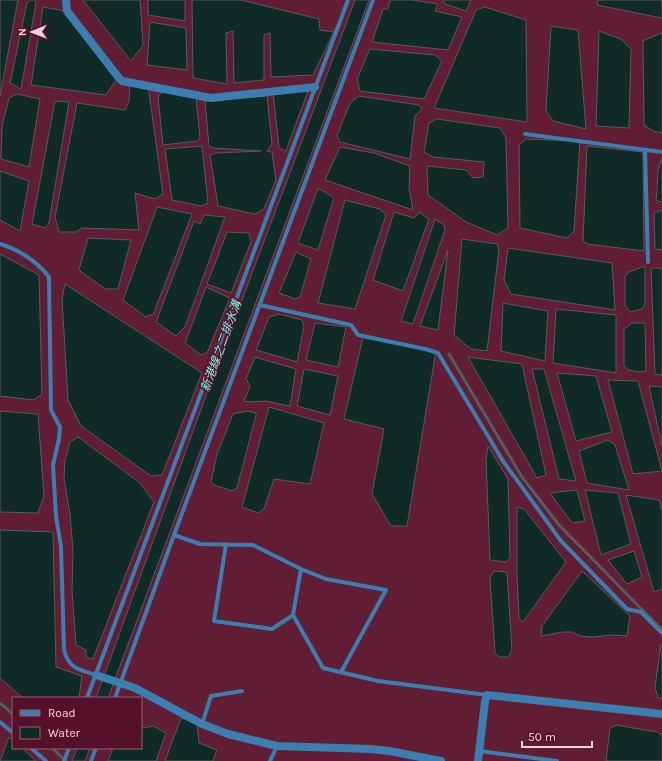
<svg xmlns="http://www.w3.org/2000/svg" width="662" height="761" font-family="Karla,'Noto Sans TC',sans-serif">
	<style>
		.water { fill: #102b27; stroke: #575d5d }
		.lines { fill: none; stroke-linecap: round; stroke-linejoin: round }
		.stream { stroke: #575d5d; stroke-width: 3 }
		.lane { stroke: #3b7eaf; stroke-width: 4 }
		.street { stroke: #3b7eaf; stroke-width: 8 }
		.labels { text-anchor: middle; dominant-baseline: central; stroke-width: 3; stroke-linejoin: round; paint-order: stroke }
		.water-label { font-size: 12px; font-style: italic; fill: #79fbe9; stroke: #541129 }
	</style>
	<rect width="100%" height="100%" fill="#601d33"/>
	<path class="water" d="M0,0h18l-18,96z
		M31,0h3l2,3 -15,86 -11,-6 17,-80z
		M83,0h57l3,45 -12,16z
		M148,0h37v21l-37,-6z
		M192,0h49l78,19 1,11 14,2 -21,43 -42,2 -1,-44 -6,2v45l-30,3 -1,-52 -7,2 1,51 -34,-6z
		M355,0h14l-261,698h-12l112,-308z
		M390,0h22l26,4 -3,7 27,6 -14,33 -76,-8 11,-33h5z
		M443,0h28l-5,11 -21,-7z
		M598,0h64v18l-65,-13z
		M43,7l22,4 51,69 -10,15 -75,-10z
		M485,7l41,13 1,102 -93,-14 42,-98z
		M150,22l36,6 1,42 -40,-5z
		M551,26l27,4 8,99 -33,-8 -7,-10z
		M599,31l22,8 10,10 -2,79 -33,-2z
		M661,33h1v100l-9,-2 -9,-6 -1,-84z
		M370,49l65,6 7,6 -18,38 -64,-8 -3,-12z
		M130,84l18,1 15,109 -8,5 -20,-6 4,37 -57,-2 -6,4h-17l-4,-15 22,-114 48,7 4,-9z
		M164,89l32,8 4,41 -3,3 -34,4 -5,-48z
		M308,91l-22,60 -7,-3 -6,-56z
		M17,94l23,5 -11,68 -28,-8 1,-33 7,-28z
		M267,96l5,48 -5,7 5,1 4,28 -12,29 -9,5 -37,-8 -8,-51 6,-2 45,-2 -47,-3 -5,-2 -4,-45z
		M359,96l60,9 3,4 -7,7 -5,43 -70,-17 -3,-6 13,-33z
		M55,101l14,1 -20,121 -4,5 -13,-4z
		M437,119l63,9 6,10 2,90 -11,7 -31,-13 -38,-27 -1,-29 39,4 7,8 10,-1 1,-15 -51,-5 -9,-5 5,-29z
		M526,139l54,2 -6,90 -7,7 -47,-10 -1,-83z
		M202,146l6,57 -7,3 -29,-6 -7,-51z
		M587,146l56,6 1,99 -57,-7 -4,-3z
		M340,147l34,6 36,13 -1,22 4,22 -88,-30z
		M662,158v45l-6,-3c3,-15 -1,-27 6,-42z
		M0,171l29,10 -9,50 -20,-11z
		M318,188l16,10 -16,52 -20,-7z
		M345,200l35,9 6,6 -31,94 -37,-6z
		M157,207l35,7 -39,101h-4l-3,2 -23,-17z
		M662,210v40l-7,-1 -1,-36z
		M394,212l20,6 5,-6 10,7 -26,72 -30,-11z
		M204,215l21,2 -40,110 -9,9 -20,-14 38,-101 6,3z
		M435,219l9,6 1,5 -32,94 -12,-3z
		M227,232l22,1 2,9 -20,51 -24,-9z
		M88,238l43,2 -13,49h-13l-26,-19z
		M462,239l35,5 2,6 -12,101 -16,-2 -17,-14z
		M508,248l104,15 3,47 -104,-16 -7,-14z
		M448,250l-10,80 -18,-4z
		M296,252l15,7 -11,38 -5,2 -16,-6z
		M0,254l39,21 3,119 -8,6 -34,-4z
		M645,266v37l-3,6 -12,3 -5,-7v-29l4,-4z
		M651,268h10l1,3v104l-7,-1z
		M65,284l137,89 -40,102 -11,1 -70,-50 -13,-26 -6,-101z
		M206,287l24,11 -23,55 -6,2 -16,-12z
		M503,303l45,8 -3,50 -44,-10z
		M556,309l60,6v58l-63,-10z
		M279,314l23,6 2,6 -7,36 -41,-12 13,-33z
		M315,323l31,4 -8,40 -32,-7z
		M632,323h13l1,48 -6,1 -12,-2 -4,-5v-36z
		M363,337l73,14 -29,175h-16l-19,-32 12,-65 -40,-10z
		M255,357l41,12 -6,37 -25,-5 -15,1 -6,-1 6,-15 -4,-7z
		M468,357l54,7 24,111 -9,3z
		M304,369l34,7 -8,39 -33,-9z
		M532,369h12l32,112 -17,-2z
		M557,373l39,3 16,56 -36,9z
		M608,380l30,1 24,90 -29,3z
		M649,386l13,1v59z
		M269,407l55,16 -14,61 -36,-5 -10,30 -6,4 -16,-6z
		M0,411l38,3 6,82 -6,17 -38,-1z
		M247,411l9,2v2l-19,73 -5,3 -18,-6 -3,-3 6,-28 16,-40z
		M78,437l62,46 14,19 -61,157 -7,-1v-8l-10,-5 -4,-54 1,-40 -3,-37 -6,-35 1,-18 5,-19z
		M608,440l7,5 14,45 -42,-7 -8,-32z
		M488,446l20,33 2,79 -4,4 -16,-2 -4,-101z
		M577,490l8,31 -13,2 -22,-30z
		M585,490l33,3 13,51 -30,11z
		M626,495l33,5 3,10v79l-8,3z
		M517,507l7,2 42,53 -43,60 -4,-4 -2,-43z
		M0,530l53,2 3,135 26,9 -3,22h-56l-23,-20z
		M634,551l8,26 -15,7 -19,-24z
		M494,571l13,1 5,78 -4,7h-9l-4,-4 -5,-75z
		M582,571l48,45 -3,20 -15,-1 -20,2 -12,-1 -8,-4h-9l-22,4 1,-10z
		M661,645h1v53h-4l-3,-11z
		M181,718l16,6 2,19 18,7 -4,11h-48z
		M616,725l41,7 5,3v26h-56l4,-33z
		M153,726l13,7 -10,28h-48l5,-13h28v-21l3,1z
		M9,737l4,3v8h9l14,13h-36z
		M77,748h13l-5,13h-13z"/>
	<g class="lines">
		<path class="stream" d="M449,354l73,123 37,48 103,105
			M0,703l13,11
			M52,748l14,13"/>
		<path class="lane" d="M525,134l137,18
			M645,150l3,112
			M0,244c18,5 38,18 49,33l2,133 9,17 -1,12 -6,26 3,51 5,31 3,103c5,19 15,19 32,25
			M260,305l91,20 7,10 67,14 13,4 65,108 58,80 66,68 14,3 21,21
			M174,535l26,9 53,1 48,24 25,10 60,11 -45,82
			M226,544l-12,77 58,8 21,-14 8,-46
			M293,615l30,53 55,13 109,14
			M87,698l261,-698
			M115,698l59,-163 199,-535
			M0,722l13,11
			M202,724l9,-28 31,-5
			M31,748l15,13
			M479,751l78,10
			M64,761l5,-13
			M91,761l5,-13
			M270,761l7,-15"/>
		<path class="street" d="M66,0l1,11 52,67 3,3 89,17 104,-11
			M96,675l39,13 67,36 26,10 49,12 94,3 18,2 52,10
			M478,761l7,-59 2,-7 175,19"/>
	</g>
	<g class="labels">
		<g class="water-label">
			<text transform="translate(221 346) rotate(-70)">新港線之二排水溝</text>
		</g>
	</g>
	<rect x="12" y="697" width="130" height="52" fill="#541129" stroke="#975e70"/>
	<rect x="20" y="710" width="20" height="6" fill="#3b7eaf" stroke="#975e70"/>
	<text x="48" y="717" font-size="12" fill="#fcd1da">Road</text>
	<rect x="20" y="727" width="20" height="12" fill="#102b27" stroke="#975e70"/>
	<text x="48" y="737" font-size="12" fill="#fcd1da">Water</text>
	<g transform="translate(32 32) rotate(269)" stroke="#541129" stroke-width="3" paint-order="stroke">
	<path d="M0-3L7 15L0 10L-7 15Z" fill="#fcd1da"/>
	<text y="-6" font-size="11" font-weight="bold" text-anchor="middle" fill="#fcd1da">N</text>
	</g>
	<path d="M522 741v6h70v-6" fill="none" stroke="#fcd1da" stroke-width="2"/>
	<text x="528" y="741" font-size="12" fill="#fcd1da" stroke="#541129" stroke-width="3" paint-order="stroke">50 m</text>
</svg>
